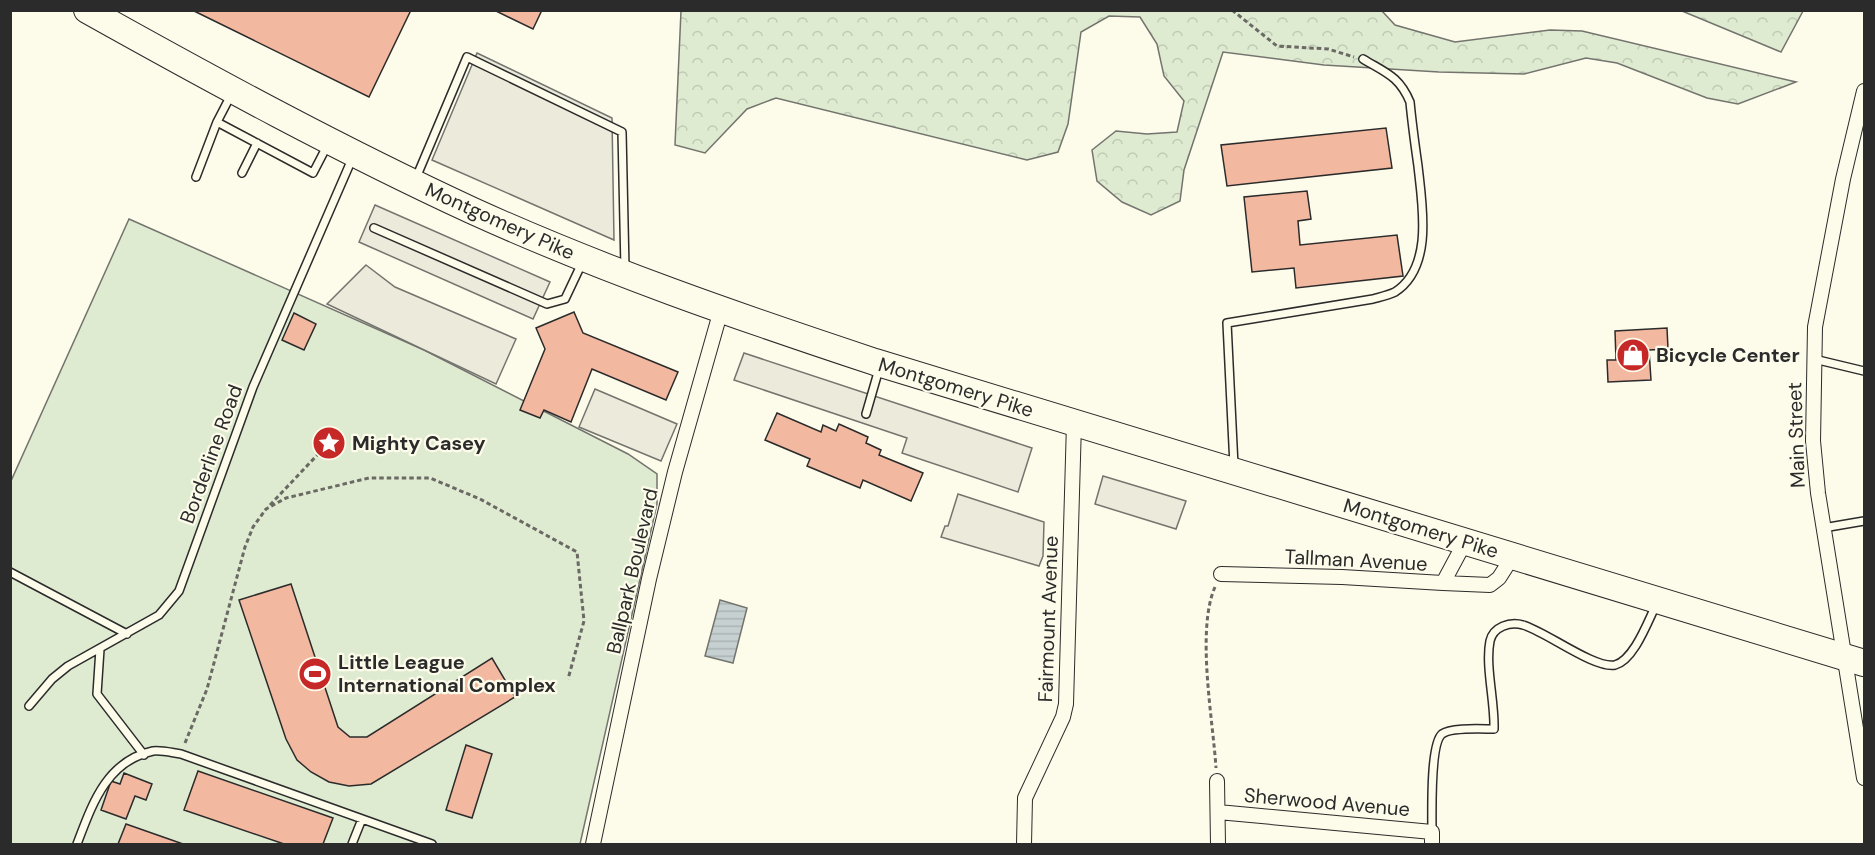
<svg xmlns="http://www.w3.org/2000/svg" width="1875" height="855" font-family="'DM Sans',sans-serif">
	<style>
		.forest { fill: url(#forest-crowns); stroke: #74746e; stroke-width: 1.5 }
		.pitch { fill: #deebd1; stroke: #74746e; stroke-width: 1.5 }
		.parking { fill: #eceadb; stroke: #74746e; stroke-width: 1.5 }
		.water { fill: url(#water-rules); stroke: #74746e; stroke-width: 1.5 }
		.building { fill: #f2b8a0; stroke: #2b2b2b; stroke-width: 1.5 }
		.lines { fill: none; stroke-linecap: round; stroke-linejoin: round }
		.lane-casing { stroke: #2b2b2b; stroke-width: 10 }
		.street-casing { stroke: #2b2b2b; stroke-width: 16 }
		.highway-casing { stroke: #2b2b2b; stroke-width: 28 }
		.path { stroke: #6a6964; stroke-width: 3; stroke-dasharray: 4.5 3; stroke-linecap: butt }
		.lane { stroke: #fdfbea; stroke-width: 7 }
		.street { stroke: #fdfbea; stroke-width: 14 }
		.highway { stroke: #fdfbea; stroke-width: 26 }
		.labels { text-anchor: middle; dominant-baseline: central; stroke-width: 4.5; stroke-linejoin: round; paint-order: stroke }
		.street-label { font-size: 20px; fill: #2b2b2b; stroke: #fdfbea }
		.poi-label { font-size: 20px; font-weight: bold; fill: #2b2b2b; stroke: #fdfbea; text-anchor: start }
	</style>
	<defs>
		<pattern id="forest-crowns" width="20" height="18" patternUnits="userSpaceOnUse" patternTransform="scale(1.5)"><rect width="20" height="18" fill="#deebd1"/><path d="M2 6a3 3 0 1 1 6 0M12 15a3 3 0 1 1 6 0" fill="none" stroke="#bfcab4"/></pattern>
		<pattern id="water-rules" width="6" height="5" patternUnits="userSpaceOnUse" patternTransform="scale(1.5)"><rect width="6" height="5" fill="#c7d0d0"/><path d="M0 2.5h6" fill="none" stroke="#abb3b3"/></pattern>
	</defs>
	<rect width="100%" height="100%" fill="#fdfbea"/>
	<path class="forest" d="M681,11h701l13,14 60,17 95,-12 32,1 214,51 -58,22 -31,-6 -90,-35 -31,-5 -62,16 -85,-2 -115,-7 -101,-13 -39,118 -4,31 -29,14 -29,-13 -25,-21 -5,-31 24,-19 31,3 30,-2 7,-31 -20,-25 -7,-32 -17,-27 -31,-1 -28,16 -13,92 -10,28 -31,8 -251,-62 -29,11 -42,44 -30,-8z
		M1682,11h121l-22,41z"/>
	<path class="pitch" d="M129,219l295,131 204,104 29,20v30l-77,340h-569v-363z"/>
	<path class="parking" d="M477,53l135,65 2,122 -182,-80z
		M375,205l175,77 -17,37 -174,-77z
		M366,265l29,22 121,52 -20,45 -169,-80z
		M744,353l288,95 -14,44 -116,-39 5,-15 -173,-58z
		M595,389l82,35 -16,37 -82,-34z
		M1103,476l83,25 -10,28 -81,-25z
		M958,494l86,28 -1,34 -4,10 -98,-29 4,-11h3z"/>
	<path class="water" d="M720,600l27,8 -14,55 -28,-7z"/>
	<path class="building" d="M192,10h219l-42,87z
		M494,10h48l-9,19z
		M1386,128l6,40 -165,18 -6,-41z
		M1307,191l4,28 -13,2 2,24 97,-10 6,41 -107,12 -2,-20 -42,4 -8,-75z
		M574,312l9,21 95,39 -12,28 -74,-31 -21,53 -27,-12 -4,8 -20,-8 25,-61 -9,-21z
		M294,313l22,11 -12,26 -22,-10z
		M1667,328l1,21 -19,1 2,30 -43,2 -1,-22h9l-1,-29z
		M777,413l44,19 2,-7 13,6 3,-7 29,13 -2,6 15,7 -2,5 44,18 -12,28 -48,-21 -3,8 -53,-22 3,-7 -45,-19z
		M291,584l47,143 12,10h17l125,-79 23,39 -144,87 -22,2 -20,-4 -18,-10 -14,-12 -11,-21 -47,-139z
		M466,745l26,9 -20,64 -26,-8z
		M198,771l135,47 -10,26h-39l-100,-34z
		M124,773l28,11 -6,16 -11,-4 -9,23 -25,-9 10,-29 9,3z
		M126,824l57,20h-65z"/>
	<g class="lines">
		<g class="lane-casing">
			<path id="lane" d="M231,95l-14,27 96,51 14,-27
				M242,173l15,-30
				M196,177l21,-55
				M416,178l51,-121 155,75 3,137
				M374,228l173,76 18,-5 17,-36
				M1814,359l50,12
				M866,414l13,-45
				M1234,466l-7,-143 146,-24c7,-2 16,-4 22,-7 39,-25 27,-88 23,-126 -3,-21 -6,-43 -8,-64 -11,-26 -24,-29 -47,-43
				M1823,528l41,-7
				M10,572l117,62
				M100,649l-3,45 47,61
				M29,706l23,-27 16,-13 91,-51 20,-24 74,-204 99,-228
				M1432,832c0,-19 -2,-88 10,-98 9,-7 40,-5 52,-5 1,-27 -9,-63 -4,-88 3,-14 20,-20 33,-16 22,6 71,44 92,40 19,-5 33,-44 41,-60
				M77,844c15,-39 29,-83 76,-93 9,-1 20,2 28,3l251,90
				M352,844l10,-25"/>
		</g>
		<g class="street-casing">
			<path id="street" d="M1864,91l-21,88 -28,148 -2,114 5,52 46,285
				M1221,574l121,3 101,6 22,-41
				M1443,583l47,2 9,-7 14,-22
				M1217,781l1,63
				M1218,812l214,20v12
				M593,844l56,-265 26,-107 46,-162
				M1024,844l1,-46 38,-81 3,-13 8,-281"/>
		</g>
		<g class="highway-casing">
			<path id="highway" d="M87,10c127,71 254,140 386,201 130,59 266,106 402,151l989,301"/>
		</g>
		<path class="path" d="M1232,10l45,36 51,3 26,8
			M270,505l52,-55
			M1215,587c-19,43 -2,133 1,181
			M185,743l22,-54 38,-142 8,-20 13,-18 20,-11 83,-20h61l50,21 97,53 7,69 -16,58"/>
		<use href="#lane" class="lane"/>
		<use href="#street" class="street"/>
		<use href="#highway" class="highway"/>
	</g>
	<defs>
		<g id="shop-disc" transform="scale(1.725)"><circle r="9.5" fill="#c62828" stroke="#fdfbea"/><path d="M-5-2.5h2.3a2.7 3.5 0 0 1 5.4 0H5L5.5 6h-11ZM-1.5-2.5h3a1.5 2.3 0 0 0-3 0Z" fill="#fff"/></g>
		<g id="sight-disc" transform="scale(1.725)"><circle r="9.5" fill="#c62828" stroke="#fdfbea"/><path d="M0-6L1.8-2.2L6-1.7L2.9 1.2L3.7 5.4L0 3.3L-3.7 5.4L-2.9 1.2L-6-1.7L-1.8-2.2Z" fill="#fff"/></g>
		<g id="stadium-disc" transform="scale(1.725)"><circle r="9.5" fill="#c62828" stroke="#fdfbea"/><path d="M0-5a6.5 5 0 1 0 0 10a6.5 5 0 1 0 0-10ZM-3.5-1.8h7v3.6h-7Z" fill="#fff"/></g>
	</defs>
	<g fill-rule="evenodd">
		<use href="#shop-disc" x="1633" y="355"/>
		<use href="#sight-disc" x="329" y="443"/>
		<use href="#stadium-disc" x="315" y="674"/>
	</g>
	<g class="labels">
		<g class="street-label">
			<text transform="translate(500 221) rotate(24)">Montgomery Pike</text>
			<text transform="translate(956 387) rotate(17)">Montgomery Pike</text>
			<text transform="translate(1796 435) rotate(-92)">Main Street</text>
			<text transform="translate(211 454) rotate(-70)">Borderline Road</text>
			<text transform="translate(1421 528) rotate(17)">Montgomery Pike</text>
			<text transform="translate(1356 560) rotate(3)">Tallman Avenue</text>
			<text transform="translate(632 571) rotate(-77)">Ballpark Boulevard</text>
			<text transform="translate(1048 619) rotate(-88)">Fairmount Avenue</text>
			<text transform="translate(1327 802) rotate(5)">Sherwood Avenue</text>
		</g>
		<g class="poi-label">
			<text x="1656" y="355">Bicycle Center</text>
			<text x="352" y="443">Mighty Casey</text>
			<text x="338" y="662">Little League<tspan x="338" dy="23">International Complex</tspan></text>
		</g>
	</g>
	<rect width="1875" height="855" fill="none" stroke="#2b2b2b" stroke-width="24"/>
</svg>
